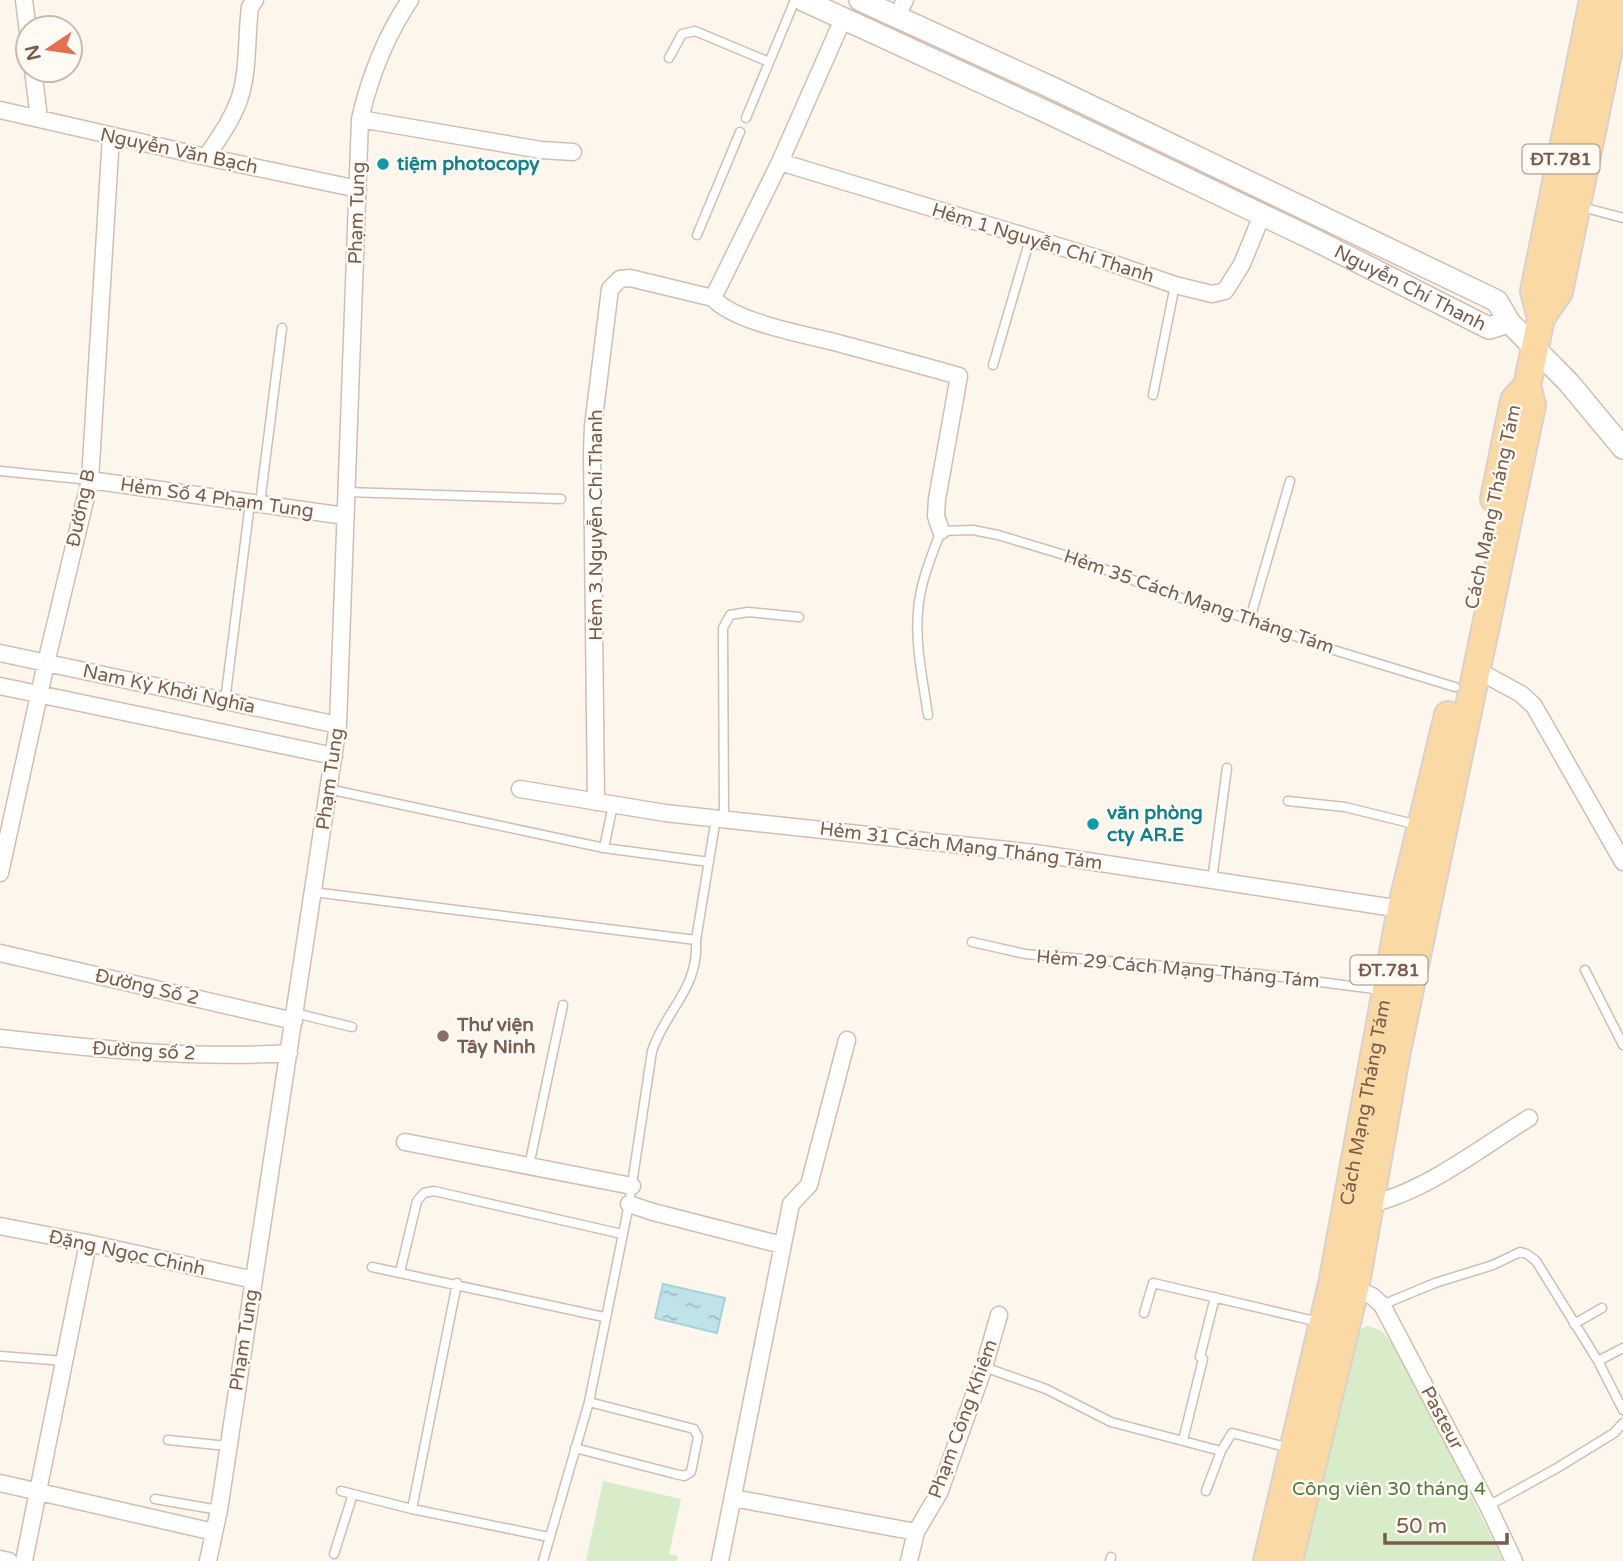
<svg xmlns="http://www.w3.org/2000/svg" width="1623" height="1561" font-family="'Varela Round',sans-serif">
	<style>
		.green { fill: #d8ecc9 }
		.water { fill: url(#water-ripples); stroke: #a5d3da; stroke-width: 2 }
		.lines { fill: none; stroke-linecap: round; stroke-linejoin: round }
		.service-casing { stroke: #d1beb0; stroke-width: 11 }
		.minor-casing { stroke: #d1beb0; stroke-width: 19 }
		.tertiary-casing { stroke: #d1beb0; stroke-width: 24 }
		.primary-casing { stroke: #dad1cd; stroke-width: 30 }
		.service { stroke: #fff; stroke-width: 8 }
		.minor { stroke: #fff; stroke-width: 16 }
		.tertiary { stroke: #fff; stroke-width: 21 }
		.primary { stroke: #fbd9a5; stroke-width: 26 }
		.culture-dot { fill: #0f9aa8; stroke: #fffaf3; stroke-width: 2.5 }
		.education-dot { fill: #8d6e63; stroke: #fffaf3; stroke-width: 2.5 }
		.labels { text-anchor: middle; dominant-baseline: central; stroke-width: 5; stroke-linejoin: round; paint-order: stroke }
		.shield { fill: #fffaf3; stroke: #a28b7f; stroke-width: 2 }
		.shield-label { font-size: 18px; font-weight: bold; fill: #7a5c4d }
		.street-label { font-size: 19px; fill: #7a5c4d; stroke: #fffaf3 }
		.culture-label { font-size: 19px; font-weight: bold; fill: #0d838f; stroke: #fffaf3; text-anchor: start }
		.education-label { font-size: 19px; font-weight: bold; fill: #785e54; stroke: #fffaf3; text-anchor: start }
		.park-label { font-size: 19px; fill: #537a41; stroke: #fffaf3 }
	</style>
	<defs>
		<pattern id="water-ripples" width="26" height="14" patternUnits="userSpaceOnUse" patternTransform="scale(1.75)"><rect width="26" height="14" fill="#bfe3e8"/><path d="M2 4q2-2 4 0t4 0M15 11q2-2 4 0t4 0" fill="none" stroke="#a0bbbe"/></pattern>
	</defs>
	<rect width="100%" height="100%" fill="#fdf6ec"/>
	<path class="green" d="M1368,1326l14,5 22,28 99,202h-203l57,-231z
		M603,1481l78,18 -12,55 9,2 -1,5h-91z"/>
	<path class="water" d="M663,1284l62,14 -8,35 -62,-15z"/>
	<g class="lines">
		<g class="service-casing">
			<path id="service" d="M669,58l13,-24 13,-3 74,31
				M746,118l49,-118
				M1582,207l41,11
				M697,235l43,-103
				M993,365l37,-126
				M1153,395l22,-110
				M0,471l90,9
				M347,492l214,7
				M260,503l22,-175
				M1250,619l40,-138
				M225,701l25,-198
				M928,715c-5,-34 -13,-70 -10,-104 2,-28 13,-54 23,-80l32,-1 25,5 73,22 137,51 42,11 77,29 128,39
				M328,789l276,59
				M1288,801l57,6 73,18
				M613,805l-9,43 105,14
				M724,818l-1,-190 7,-13 18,-3 51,5
				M1212,880l15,-112
				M313,892l383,48
				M972,942l53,12 234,20 123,16
				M1585,970l38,75
				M295,1013l57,14
				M529,1166l34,-161
				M372,1267l232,50
				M400,1272l17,-71 7,-8 10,-2 188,43
				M1382,1305l53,-22 58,-18 27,-13 7,2 9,7 62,100 25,49
				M1144,1313l9,-30 166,39
				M1574,1324l28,-16
				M0,1356l65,5
				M1598,1361l25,-13
				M984,1367l62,22 65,33 110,29 11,-18 58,15
				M168,1440l59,6
				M1183,1440l20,-81 -3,-2 15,-60
				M575,1448l100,26 9,2 7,-4 7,-35 -4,-8 -105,-27
				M341,1491l71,18 137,28
				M1206,1491l15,-40
				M155,1499l64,11
				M1488,1506l69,-38 57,-35 9,-10
				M412,1509l45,-226
				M334,1554l19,-60
				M543,1561l46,-159 40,-198 23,-153c14,-42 47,-62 44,-111l20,-122
				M1110,1561l1,-4"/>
		</g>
		<g class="minor-casing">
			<path id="minor" d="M24,0l4,32
				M897,16l8,-16
				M33,70l6,48
				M0,110l206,47 152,32
				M360,119l181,31 32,2
				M206,157c12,-18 25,-35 33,-57 10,-29 7,-62 11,-93l5,-7
				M780,162l317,96 78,27 37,9 13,-3 17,-27 20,-49
				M713,298c21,24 90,36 121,44 41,11 83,22 125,34l-22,123 -1,17 5,15
				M713,298l67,-136 63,-143
				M90,480l255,36
				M0,653l338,72
				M1477,670l44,24 13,12 89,156
				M0,686l334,70
				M520,789l145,24 370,40 366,56
				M596,802l-4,-350 1,-26 17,-137 10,-10 10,-1 83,20
				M0,873l46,-210 44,-183 21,-344
				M0,953l294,68
				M0,1038c97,11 191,21 289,15
				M405,1142l227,44
				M629,1204l24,8 129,33
				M1370,1204c55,-12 110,-56 159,-86
				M0,1226l88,17 166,37
				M1355,1289l17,7 10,9 106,201 26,55
				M0,1483l214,49
				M733,1498l183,34
				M0,1559l9,2
				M24,1561l64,-318
				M208,1561l11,-51 119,-785 22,-606c10,-43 25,-82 50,-119
				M720,1561l71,-357 18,-19 38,-145
				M909,1561l7,-29 23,-39 45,-126 15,-52"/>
		</g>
		<g class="tertiary-casing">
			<g id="tertiary">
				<path id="s1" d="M803,0l248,114 266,127 172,87 20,-6"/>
				<path d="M860,0l199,91 438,210 12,21 60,61 54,65"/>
			</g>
		</g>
		<g class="primary-casing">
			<g id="primary">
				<path d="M1541,318l-7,-27 59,-291"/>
				<path d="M1494,499l20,-99 13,-14"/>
				<path id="s2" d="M1267,1561l65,-277 69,-375 47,-194"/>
				<path d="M1289,1561l66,-272 41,-233 136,-651 -5,-19 14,-68 18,-26 60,-292"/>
			</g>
		</g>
		<use href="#service" class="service"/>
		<use href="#minor" class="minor"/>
		<use href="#tertiary" class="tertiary"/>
		<use href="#primary" class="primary"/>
	</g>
	<g class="culture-dot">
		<circle cx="383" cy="164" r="7"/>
		<circle cx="1093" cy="824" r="7"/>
	</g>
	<circle class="education-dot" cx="443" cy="1036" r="7"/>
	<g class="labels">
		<g class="shield">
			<rect x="1522.5" y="144.5" width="77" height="29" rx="5"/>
			<rect x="1350.5" y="955.5" width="77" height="29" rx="5"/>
		</g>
		<g class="shield-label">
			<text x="1561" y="159">ĐT.781</text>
			<text x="1389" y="970">ĐT.781</text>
		</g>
		<g class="street-label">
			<text transform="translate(179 151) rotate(12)">Nguyễn Văn Bạch</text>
			<text transform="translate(357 213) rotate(-88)">Phạm Tung</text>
			<text transform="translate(1043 243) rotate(17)">Hẻm 1 Nguyễn Chí Thanh</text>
			<text stroke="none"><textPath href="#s1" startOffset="672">Nguyễn Chí Thanh</textPath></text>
			<text transform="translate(217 498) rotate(8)">Hẻm Số 4 Phạm Tung</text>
			<text transform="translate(1493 507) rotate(-78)">Cách Mạng Tháng Tám</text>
			<text transform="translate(81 508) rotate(-78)">Đường B</text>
			<text transform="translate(596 525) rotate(-90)">Hẻm 3 Nguyễn Chí Thanh</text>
			<text transform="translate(1199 602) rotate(19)">Hẻm 35 Cách Mạng Tháng Tám</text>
			<text transform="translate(169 689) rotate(12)">Nam Kỳ Khởi Nghĩa</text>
			<text transform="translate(330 779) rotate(-82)">Phạm Tung</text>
			<text transform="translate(961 846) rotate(7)">Hẻm 31 Cách Mạng Tháng Tám</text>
			<text transform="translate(1178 969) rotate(5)">Hẻm 29 Cách Mạng Tháng Tám</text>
			<text transform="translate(147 987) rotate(13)">Đường Số 2</text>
			<text transform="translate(144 1051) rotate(3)">Đường số 2</text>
			<text stroke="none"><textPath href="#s2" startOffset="469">Cách Mạng Tháng Tám</textPath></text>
			<text transform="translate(127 1253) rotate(12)">Đặng Ngọc Chinh</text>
			<text transform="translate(244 1340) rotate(-81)">Phạm Tung</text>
			<text transform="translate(1442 1418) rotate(62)">Pasteur</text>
			<text transform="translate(963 1419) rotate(-70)">Phạm Công Khiêm</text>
		</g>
		<g class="culture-label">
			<text x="397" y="164">tiệm photocopy</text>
			<text x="1107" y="813">văn phòng<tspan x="1107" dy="22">cty AR.E</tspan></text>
		</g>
		<g class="education-label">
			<text x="457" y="1025">Thư viện<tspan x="457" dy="22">Tây Ninh</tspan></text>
		</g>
		<g class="park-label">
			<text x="1389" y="1489">Công viên 30 tháng 4</text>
		</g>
	</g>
	<g transform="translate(49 49) rotate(257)"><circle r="33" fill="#fffaf3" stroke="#cabbb1" stroke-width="2"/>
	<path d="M0-5L12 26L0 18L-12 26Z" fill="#e76f51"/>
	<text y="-10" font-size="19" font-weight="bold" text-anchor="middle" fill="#7a5c4d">N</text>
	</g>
	<path d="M1385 1533v10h122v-10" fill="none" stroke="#7a5c4d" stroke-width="3.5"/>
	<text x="1396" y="1533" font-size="21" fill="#7a5c4d" stroke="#fffaf3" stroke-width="5" paint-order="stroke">50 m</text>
</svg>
